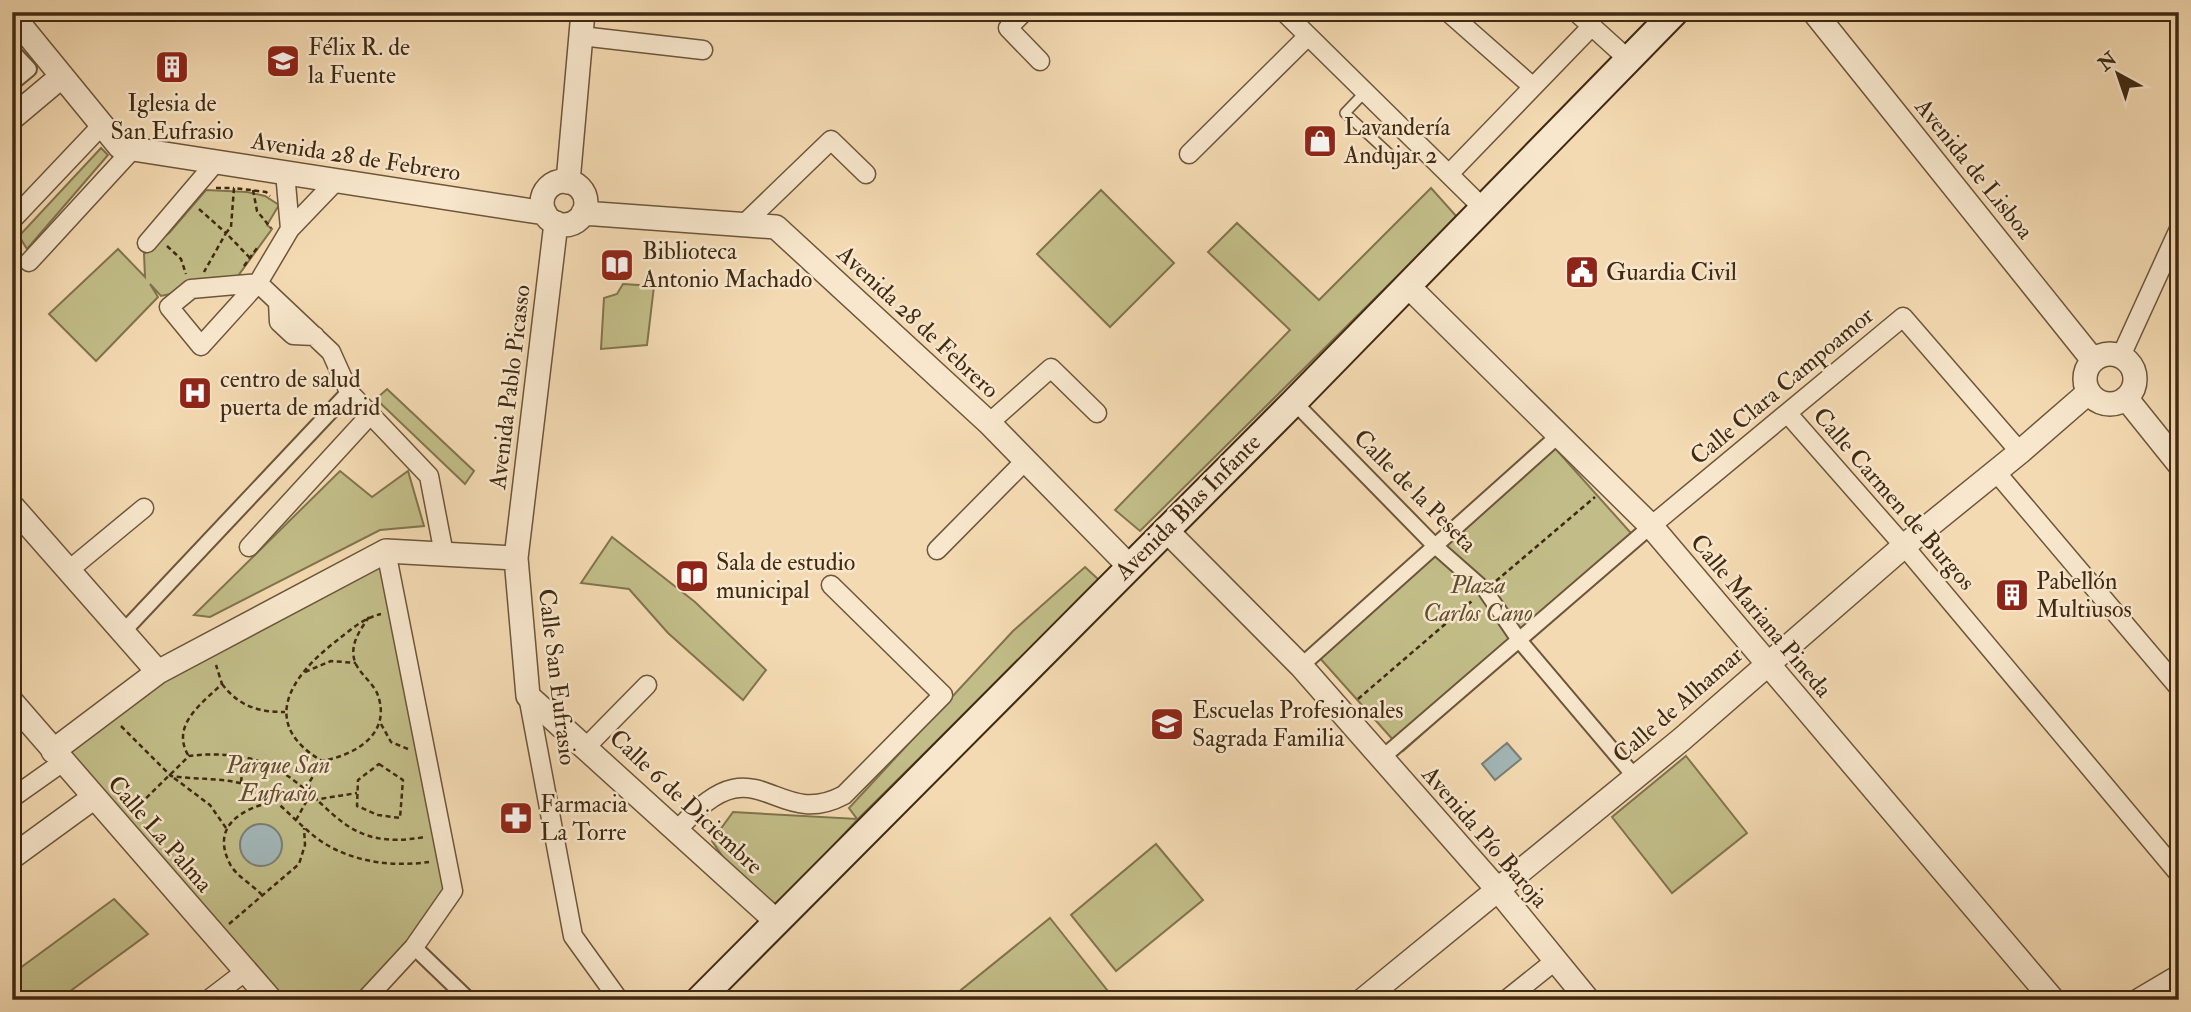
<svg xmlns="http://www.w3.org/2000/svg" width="2191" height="1012" font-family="'IM FELL Double Pica',serif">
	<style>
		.green { fill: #c2bd88; stroke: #81744d; stroke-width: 2 }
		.water { fill: #a3b7b9; stroke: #7b7f76; stroke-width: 2 }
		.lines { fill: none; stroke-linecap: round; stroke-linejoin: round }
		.service-casing { stroke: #6d563a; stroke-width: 12 }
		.pedestrian-casing { stroke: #6d563a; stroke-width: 18 }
		.minor-casing { stroke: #6d563a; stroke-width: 21 }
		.tertiary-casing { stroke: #6d563a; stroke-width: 26 }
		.secondary-casing { stroke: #402a12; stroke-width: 30 }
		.path { stroke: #402a12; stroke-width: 2.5; stroke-dasharray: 5 3.5; stroke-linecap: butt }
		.service { stroke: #f8e7cd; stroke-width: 9 }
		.pedestrian { stroke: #f8e7cd; stroke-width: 14 }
		.minor { stroke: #f8e7cd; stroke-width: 18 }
		.tertiary { stroke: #f8e7cd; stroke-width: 23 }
		.secondary { stroke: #f8e7cd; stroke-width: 26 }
		.labels { text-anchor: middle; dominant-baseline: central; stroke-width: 5; stroke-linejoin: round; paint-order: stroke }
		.poi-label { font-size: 24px; fill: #402a12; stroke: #f8e7cd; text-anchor: start }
		.street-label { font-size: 24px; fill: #402a12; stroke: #f8e7cd }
		.park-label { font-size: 24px; font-style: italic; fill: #604f30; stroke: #f8e7cd }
	</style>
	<rect width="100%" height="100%" fill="#f4dab2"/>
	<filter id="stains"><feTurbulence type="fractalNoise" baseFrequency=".00286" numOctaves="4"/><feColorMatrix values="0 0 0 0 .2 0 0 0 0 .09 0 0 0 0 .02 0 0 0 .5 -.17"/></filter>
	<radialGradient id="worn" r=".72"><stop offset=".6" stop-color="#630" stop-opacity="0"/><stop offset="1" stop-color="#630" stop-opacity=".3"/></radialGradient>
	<path class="green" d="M101,148l7,7 -81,94 -8,-13z
		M1431,188l26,29 -317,314 -25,-21 175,-180 -82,-78 29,-29 82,77z
		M206,190l41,2 18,4 14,9 -12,20 5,4 -37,51 -74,16 -11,-12 8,13 -62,64 -47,-47 69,-65 27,28 -1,-23 26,-22z
		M1101,190l73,73 -64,64 -73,-73z
		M623,284l31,2 -7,59 -46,4 3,-51 13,-4z
		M387,389l87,82 -9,13 -89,-85z
		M1553,446l85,95 -235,210 -85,-95z
		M340,471l32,26 36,-26 16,55 -44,4 -170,87 -16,-2z
		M612,537l83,65 71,68 -23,30 -75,-67 -39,-44 -48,-6z
		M386,551l67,340 -88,109h-94l-218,-249 105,-79z
		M1085,567l14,13 -241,239 -84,91 -47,-47 -15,-22 21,-29 124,7 -8,-11 164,-177z
		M1686,756l61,77 -75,60 -60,-76z
		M1156,844l47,56 -87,71 -45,-56z
		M114,899l34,35 -90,66h-46v-26z
		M1050,918l65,82h-146l-8,-10z"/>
	<path class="water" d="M1507,743l14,16 -26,21 -13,-16z
		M240 845a21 21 0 1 1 42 0a21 21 0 1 1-42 0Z"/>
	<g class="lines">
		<g class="service-casing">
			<path id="service" d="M1365,92l-20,21 51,47"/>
		</g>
		<g class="pedestrian-casing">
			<path id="pedestrian" d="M12,51l17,18 -17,14
				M1294,402l140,143 51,45 34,50 116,137
				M123,632l226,-240
				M1301,666l258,-231
				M1382,758l269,-232
				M414,947l55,53"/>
		</g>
		<g class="minor-casing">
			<path id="minor" d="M1024,12l-16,16 32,33
				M1284,12l200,197
				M1448,12l85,75
				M1576,12l53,48
				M581,36l122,14
				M1189,154l119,-118
				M285,172l5,57
				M1449,174l143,-148
				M12,220l90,-95
				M744,224l87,-84 35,34
				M147,243l69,-81
				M29,262l104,-113
				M258,283l-67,6 -22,18 32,39 57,-63 32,-54 47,-49
				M258,283l73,69 18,40 80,84 15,78
				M278,302l1,20 14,13 22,1
				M2121,356l58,-127
				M1788,414l116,132 275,328
				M989,423l62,-55 46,45
				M1996,472l183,216
				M1651,526l252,-209 117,135
				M249,547l121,-132
				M937,550l87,-88
				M69,570l75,-62
				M528,696l45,240 46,64
				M587,746l60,-61
				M12,798l51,-36
				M677,831c80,-95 96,2 167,-36l99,-100 -112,-110
				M208,1000l38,-29
				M365,1000l49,-53 39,-56 -67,-340
				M1506,1000l50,-40"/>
		</g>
		<g class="tertiary-casing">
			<path id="tertiary" d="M1814,12l279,348
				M12,15l108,132 425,66
				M12,118l50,-42
				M542 203a22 22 0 1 1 44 0a22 22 0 1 1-44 0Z
				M568,182l15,-170
				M583,213l193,14 213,196 139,142
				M556,223l-40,335 12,138 247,224
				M1407,285l244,241 402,474
				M2085 379a25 25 0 1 1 50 0a25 25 0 1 1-50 0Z
				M2126,398l53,66
				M12,506l146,166
				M1165,529l136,137 197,224 90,110
				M12,702l259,298
				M53,751l105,-79 228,-121 130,7
				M12,857l81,-59
				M1363,1000l319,-261 222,-193 116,-94 69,-60
				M2140,1000l39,-23"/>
		</g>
		<g class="secondary-casing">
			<path id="secondary" d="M699,1000l595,-598 381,-390"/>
		</g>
		<path class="path" d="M216,188h18
			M253,190l4,21 14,17
			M199,209l27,24 -22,39
			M167,246l14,13 5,15
			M250,258l-24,-25 5,-6 3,-39 32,4 4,4
			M244,266l13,-18
			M1496,581l99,-84
			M369,617c-9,13 -20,28 -14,45 4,11 17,20 22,31 16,40 -21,62 -55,68 -63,-37 -32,-84 13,-119 14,-11 28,-24 46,-28
			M305,672l26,-11 25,2
			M222,684c17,22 35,28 63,28
			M1358,699l114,-98
			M381,724l10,18 17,7
			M121,726l50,50c26,4 57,1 81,11 22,9 37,28 55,43 32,30 79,38 122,32
			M188,755c-17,-30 13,-51 34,-71l-6,-19
			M379,764l24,16 -3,38 -22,-3 -21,-9 1,-26z
			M174,778l36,27 16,23
			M241,782l3,-24
			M313,800l44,-7
			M134,810l55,-54c30,-4 67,-1 93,16 56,37 63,79 143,65
			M296,820l14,-25 -1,-12 13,-22
			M262,895c-9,-10 -26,-19 -32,-31 -20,-39 13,-56 46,-63
			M229,924l70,-60 6,-19 -1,-17"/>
		<use href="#service" class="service"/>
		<use href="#pedestrian" class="pedestrian"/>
		<use href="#minor" class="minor"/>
		<use href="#tertiary" class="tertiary"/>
		<use href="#secondary" class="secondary"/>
	</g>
	<defs>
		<g id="school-square" transform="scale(1.75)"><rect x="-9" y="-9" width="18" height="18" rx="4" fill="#8f2418" stroke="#f8e7cd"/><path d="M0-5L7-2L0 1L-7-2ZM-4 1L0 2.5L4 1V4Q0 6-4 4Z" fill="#fff"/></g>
		<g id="building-square" transform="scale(1.75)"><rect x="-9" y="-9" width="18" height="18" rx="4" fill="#8f2418" stroke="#f8e7cd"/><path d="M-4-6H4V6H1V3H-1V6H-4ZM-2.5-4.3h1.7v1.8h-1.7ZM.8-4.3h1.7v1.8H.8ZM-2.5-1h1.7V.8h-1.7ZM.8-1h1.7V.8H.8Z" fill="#fff"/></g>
		<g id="shop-square" transform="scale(1.75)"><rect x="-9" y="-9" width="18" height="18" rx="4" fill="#8f2418" stroke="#f8e7cd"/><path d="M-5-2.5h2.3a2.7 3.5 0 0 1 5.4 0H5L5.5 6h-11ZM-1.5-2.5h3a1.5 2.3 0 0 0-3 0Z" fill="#fff"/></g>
		<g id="library-square" transform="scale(1.75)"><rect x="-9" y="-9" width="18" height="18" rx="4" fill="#8f2418" stroke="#f8e7cd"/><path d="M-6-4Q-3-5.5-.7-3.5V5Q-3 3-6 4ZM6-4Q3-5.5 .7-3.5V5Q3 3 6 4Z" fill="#fff"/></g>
		<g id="civic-square" transform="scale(1.75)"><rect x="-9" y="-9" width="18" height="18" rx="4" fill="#8f2418" stroke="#f8e7cd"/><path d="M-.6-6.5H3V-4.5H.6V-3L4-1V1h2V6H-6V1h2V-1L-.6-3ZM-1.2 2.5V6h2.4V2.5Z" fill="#fff"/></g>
		<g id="hospital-square" transform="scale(1.75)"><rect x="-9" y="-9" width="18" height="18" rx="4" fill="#8f2418" stroke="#f8e7cd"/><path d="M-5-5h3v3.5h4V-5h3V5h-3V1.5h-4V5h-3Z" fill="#fff"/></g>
		<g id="pharmacy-square" transform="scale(1.75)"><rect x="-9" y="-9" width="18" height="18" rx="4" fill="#8f2418" stroke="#f8e7cd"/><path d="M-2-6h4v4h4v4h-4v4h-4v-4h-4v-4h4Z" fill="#fff"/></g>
	</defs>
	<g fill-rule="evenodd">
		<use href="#school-square" x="283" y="61"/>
		<use href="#building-square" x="172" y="67"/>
		<use href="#shop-square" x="1320" y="141"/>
		<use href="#library-square" x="617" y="265"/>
		<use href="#civic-square" x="1582" y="272"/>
		<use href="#hospital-square" x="195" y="393"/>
		<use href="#library-square" x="692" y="576"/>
		<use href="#building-square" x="2012" y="595"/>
		<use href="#school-square" x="1167" y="724"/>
		<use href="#pharmacy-square" x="516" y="818"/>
	</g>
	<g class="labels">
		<g class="poi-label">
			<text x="308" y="47">Félix R. de<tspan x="308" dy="28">la Fuente</tspan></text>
			<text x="172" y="103" text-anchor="middle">Iglesia de<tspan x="172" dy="28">San Eufrasio</tspan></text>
			<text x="1344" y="127">Lavandería<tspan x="1344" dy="28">Andujar 2</tspan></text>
			<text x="642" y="251">Biblioteca<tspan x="642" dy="28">Antonio Machado</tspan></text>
			<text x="1606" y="272">Guardia Civil</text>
			<text x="220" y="379">centro de salud<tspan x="220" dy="28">puerta de madrid</tspan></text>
			<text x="716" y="562">Sala de estudio<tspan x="716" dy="28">municipal</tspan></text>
			<text x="2036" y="581">Pabellón<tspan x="2036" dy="28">Multiusos</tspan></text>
			<text x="1192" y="710">Escuelas Profesionales<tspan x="1192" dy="28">Sagrada Familia</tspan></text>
			<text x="540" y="804">Farmacia<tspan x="540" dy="28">La Torre</tspan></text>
		</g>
		<g class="street-label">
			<text transform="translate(356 157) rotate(9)">Avenida 28 de Febrero</text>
			<text transform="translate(1974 169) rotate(51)">Avenida de Lisboa</text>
			<text transform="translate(918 322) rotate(43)">Avenida 28 de Febrero</text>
			<text transform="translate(1782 386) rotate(-40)">Calle Clara Campoamor</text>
			<text transform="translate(510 387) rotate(-83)">Avenida Pablo Picasso</text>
			<text transform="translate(1415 491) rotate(45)">Calle de la Peseta</text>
			<text transform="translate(1894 499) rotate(49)">Calle Carmen de Burgos</text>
			<text transform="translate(1188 507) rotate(-45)">Avenida Blas Infante</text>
			<text transform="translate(1761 616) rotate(50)">Calle Mariana Pineda</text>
			<text transform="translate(557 677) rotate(83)">Calle San Eufrasio</text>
			<text transform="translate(1678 705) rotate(-41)">Calle de Alhamar</text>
			<text transform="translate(686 802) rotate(43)">Calle 6 de Diciembre</text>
			<text transform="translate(160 834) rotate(49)">Calle La Palma</text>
			<text transform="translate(1485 837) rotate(49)">Avenida Pío Baroja</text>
		</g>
		<g class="park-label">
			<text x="1478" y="585">Plaza<tspan x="1478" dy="28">Carlos Cano</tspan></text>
			<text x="278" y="765">Parque San<tspan x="278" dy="28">Eufrasio</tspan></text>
		</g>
	</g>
	<rect width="2191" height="1012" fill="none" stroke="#f4dab2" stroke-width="42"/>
	<rect x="14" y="14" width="2163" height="984" fill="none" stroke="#402a12" stroke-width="3.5"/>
	<rect x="21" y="21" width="2149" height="970" fill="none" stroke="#402a12" stroke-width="2"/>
	<g transform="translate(2118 74) rotate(320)" stroke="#f8e7cd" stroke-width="5" paint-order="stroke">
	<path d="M0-5L12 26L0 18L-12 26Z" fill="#402a12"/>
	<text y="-10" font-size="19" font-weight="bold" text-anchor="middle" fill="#402a12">N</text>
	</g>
	<rect width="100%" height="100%" filter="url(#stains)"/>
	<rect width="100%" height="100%" fill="url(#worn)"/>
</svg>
